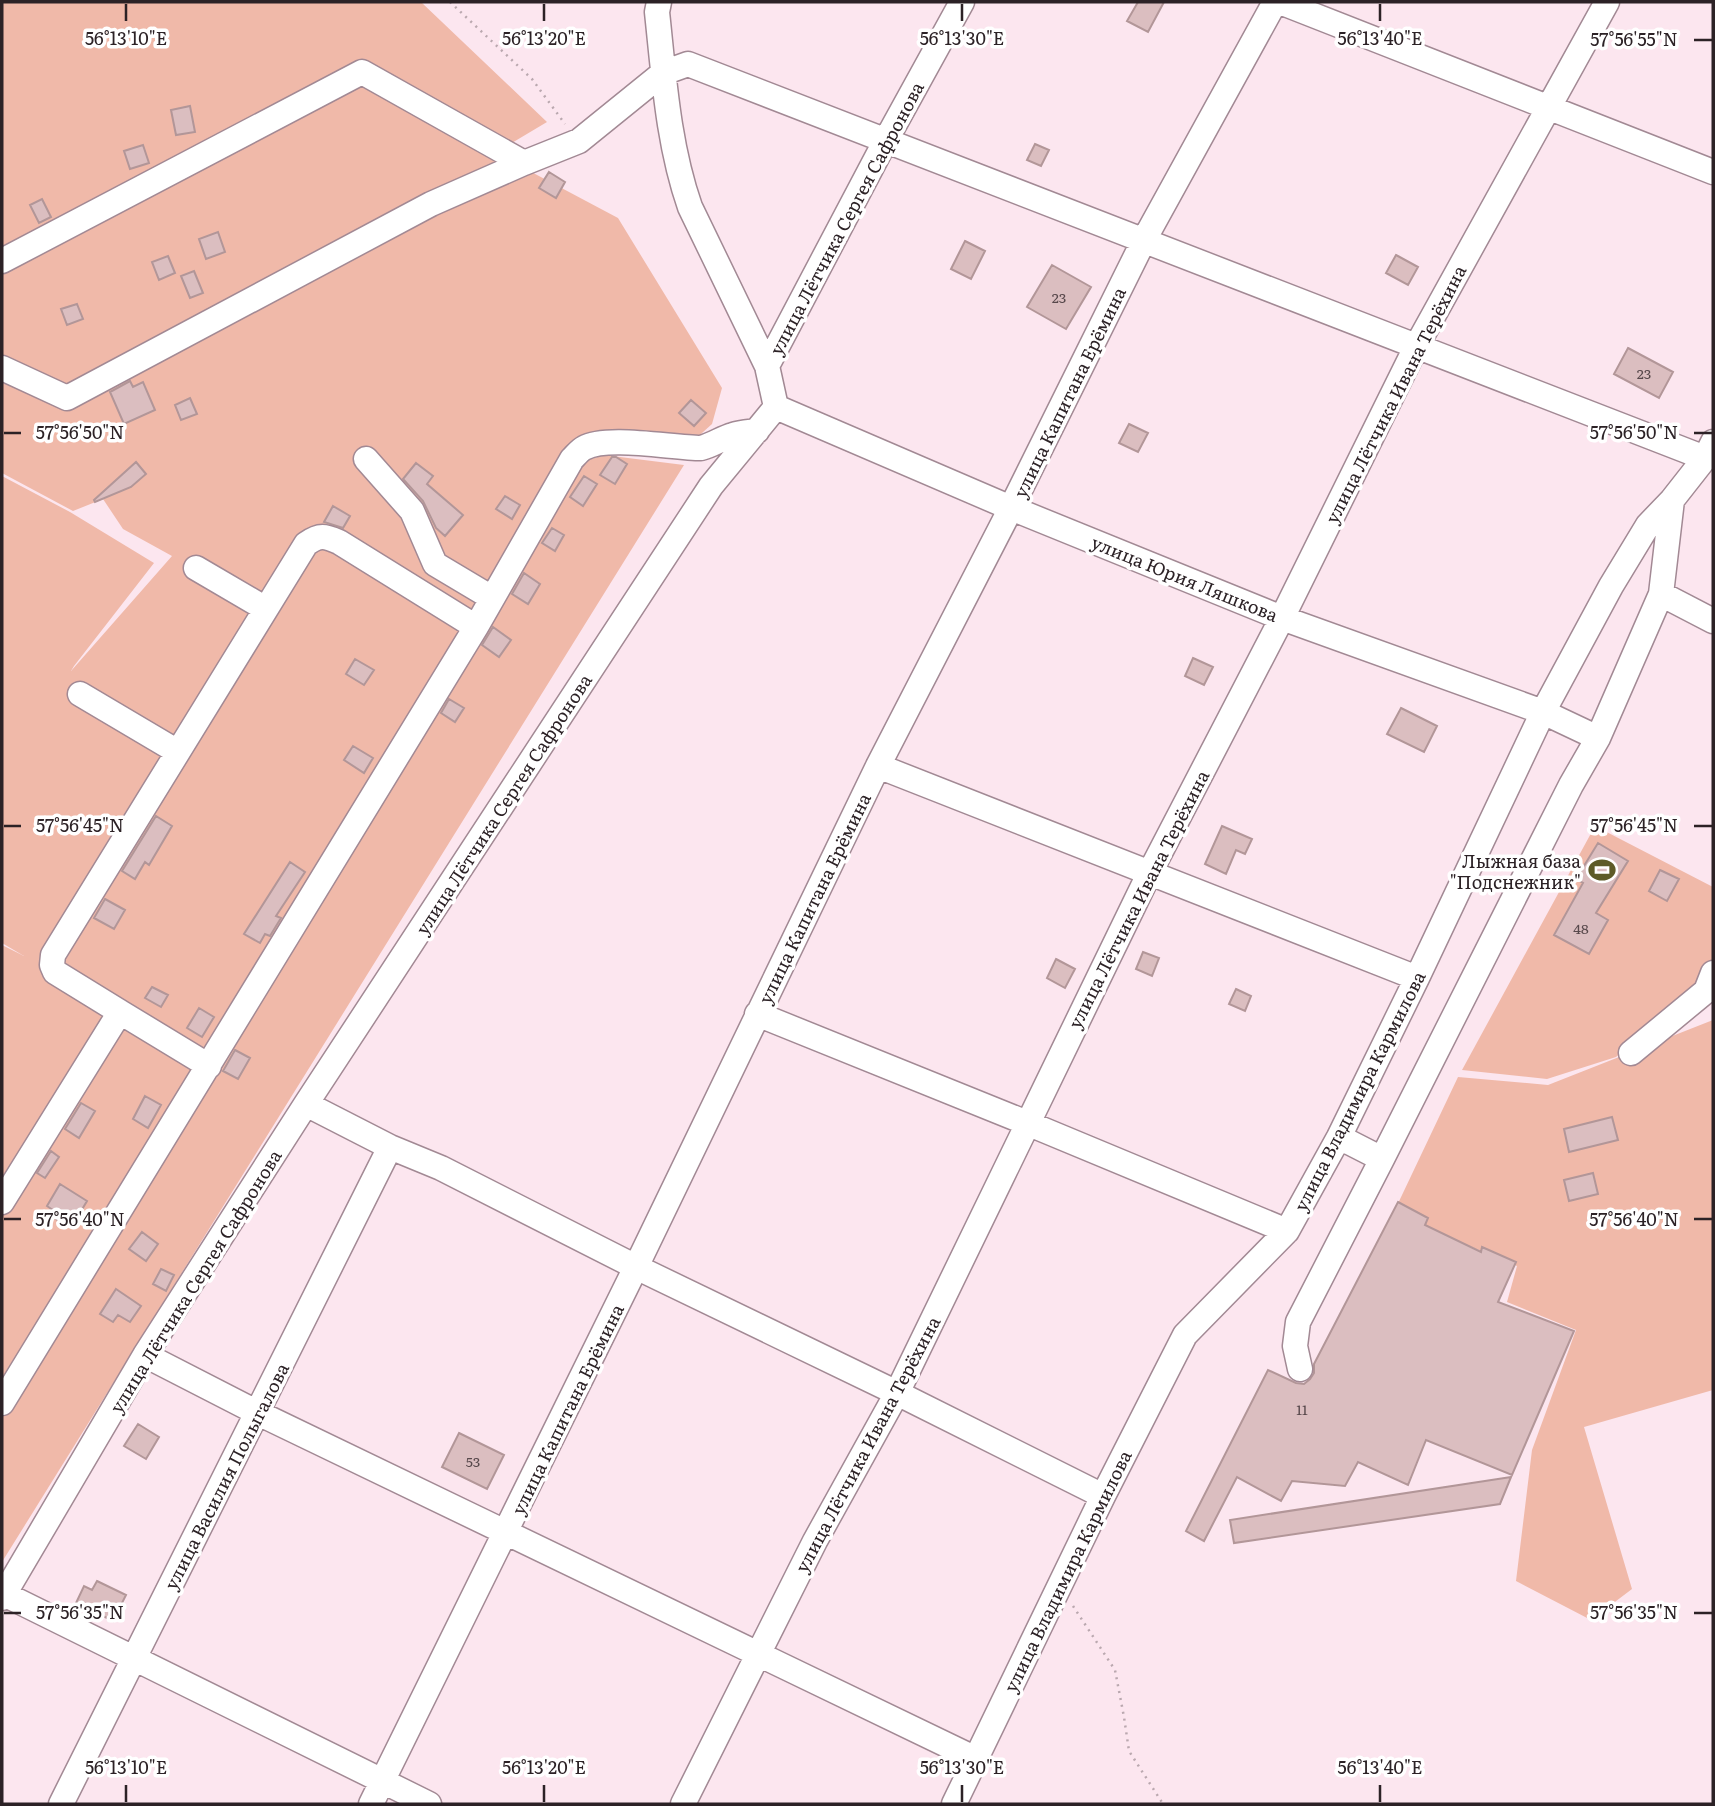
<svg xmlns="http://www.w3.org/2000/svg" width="1715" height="1806" font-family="Literata,serif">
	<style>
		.green { fill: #f0b9a9 }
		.building { fill: #dbbec0; stroke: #b29698; stroke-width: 2 }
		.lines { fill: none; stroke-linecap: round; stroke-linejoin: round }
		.minor-casing { stroke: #a28994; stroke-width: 27 }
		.path { stroke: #baa8af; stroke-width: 2.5; stroke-dasharray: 2 5; stroke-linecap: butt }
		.minor { stroke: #fff; stroke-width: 24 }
		.ticks { fill: none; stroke: #2c2226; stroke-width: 2.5 }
		.labels { text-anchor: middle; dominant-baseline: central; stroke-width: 7; stroke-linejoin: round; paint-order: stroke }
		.number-label { font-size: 14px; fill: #58494c }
		.street-label { font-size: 18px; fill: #2c2226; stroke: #fff }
		.poi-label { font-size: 18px; fill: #2c2226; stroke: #fff; text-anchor: end }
		.ticks-label { font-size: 18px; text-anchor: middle; fill: #2c2226; stroke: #fff; stroke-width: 7; stroke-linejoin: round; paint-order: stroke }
	</style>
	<rect width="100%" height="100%" fill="#fce6ef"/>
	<path class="green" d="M2,2h419l126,120 -42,25 -158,-83 175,103 96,51 104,170 -10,36 -20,18 -101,3 -22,21 35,-11 80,10 -682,1097v-617l22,11 -22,-13v-467l68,36 84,51 -80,103 -3,5 101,-115 -49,-27 -20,-30 -30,12 -71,-38z
		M1595,826l118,61v98l-12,1 -85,71 -69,22 -85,-9z
		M1713,1020v370l-129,37 48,162 -41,31 -75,-39 16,-131 44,-120 -69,-28 10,-36 -124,-52 65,-137 90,8z"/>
	<path class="building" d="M1138,2h26l-16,30 -21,-11z
		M190,106l5,26 -19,3 -5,-25z
		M1035,144l14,6 -8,16 -14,-6z
		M143,145l6,18 -19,6 -6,-18z
		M549,172l16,10 -9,16 -17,-10z
		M42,199l9,18 -12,6 -9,-18z
		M218,232l7,20 -19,7 -7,-20z
		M965,241l20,10 -14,28 -20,-10z
		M1396,255l22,12 -10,18 -22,-12z
		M168,256l7,17 -16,7 -7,-18z
		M1052,265l39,22 -25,42 -39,-22z
		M194,271l9,22 -13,5 -9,-22z
		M77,304l6,15 -16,6 -6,-16z
		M1628,348l45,24 -14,26 -45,-24z
		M130,381l3,6 10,-5 12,28 -31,14 -14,-32z
		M190,398l7,16 -16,6 -6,-15z
		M691,400l15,13 -12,13 -15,-13z
		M1129,424l19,9 -10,19 -19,-9z
		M612,457h4l11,7 -12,20 -15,-9z
		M136,462l10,12 -15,13 -36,15 -1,-2z
		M416,463l17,13 -6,8 36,31 -18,21 -9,-8 -13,-27 -20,-22z
		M584,476l13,8 -14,22 -13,-9z
		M505,496l15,9 -8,14 -16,-10z
		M333,506l17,10 -7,12 -19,-6z
		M552,528l12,7 -9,16 -13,-8z
		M524,573l16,11 -12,20 -16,-10z
		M493,627l18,13 -12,17 -17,-12z
		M1193,658l20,9 -9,18 -19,-9z
		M355,659l19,11 -10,15 -18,-11z
		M449,699l15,9 -9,14 -14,-9z
		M1401,708l36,18 -13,26 -37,-18z
		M353,746l20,12 -9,15 -20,-13z
		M156,816l16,10 -23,39 -4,-3 -10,17 -13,-8z
		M1222,826l30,13 -7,15 -9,-4 -10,24 -21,-10z
		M1598,843l30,18 -32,52 12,7 -19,34 -35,-19 29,-52 -7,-4z
		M290,862l15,10 -29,44 5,2 -11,18 -5,-2 -5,9 -16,-9z
		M1660,870l19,9 -12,22 -18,-10z
		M105,899l20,11 -11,19 -20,-11z
		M1143,952l16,6 -7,18 -16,-7z
		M1056,959l19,10 -10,19 -18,-10z
		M152,987l16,8 -7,12 -16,-9z
		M1236,989l15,7 -6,15 -16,-7z
		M199,1008l15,9 -12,20 -15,-9z
		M235,1050l15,8 -12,21 -15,-8z
		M145,1096l16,9 -13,23 -15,-9z
		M81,1103l14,8 -16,27 -14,-9z
		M1612,1117l6,23 -49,12 -5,-23z
		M51,1151l8,6 -14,21 -8,-5z
		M1593,1173l5,21 -29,7 -5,-21z
		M60,1184l27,17 -16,27 -17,-10 3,-5 -10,-7z
		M1398,1202l30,16 -3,7 56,27 1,-5 34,15 -18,40 76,29 -62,144 -86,-35 -18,45 -50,-23 -13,24 -53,-5 -11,20 -44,-24 -33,64 -18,-10 82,-161 28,13 8,1 6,-5 4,-6v-9z
		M142,1232l16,12 -12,17 -17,-12z
		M161,1269l13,6 -8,16 -13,-7z
		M116,1289l25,17 -11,16 -12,-7 -5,7 -13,-8z
		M138,1424l21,13 -13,22 -22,-13z
		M459,1433l45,22 -17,34 -45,-22z
		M1511,1477l-11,27 -266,39 -4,-23z
		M97,1581l29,14 -13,26 -37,-18 8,-17 8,4z"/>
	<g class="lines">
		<g class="minor-casing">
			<path id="minor" d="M659,2l-2,10c7,65 11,132 33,195l77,159
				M1280,2l433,170
				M2,261l360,-189 162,91 55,-22 84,-68 25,-9 1017,394
				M2,368l65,30 364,-194 93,-41
				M776,407l235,101 271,110 261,94 55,26
				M366,459l46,52 23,53 57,34
				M196,568l70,41
				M1661,594l52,27
				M80,694l98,58
				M878,766l539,212
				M120,1012l89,54
				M757,1014l270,109 260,108
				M1631,1053l75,-62 7,-18
				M306,1104l84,43 51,21 195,99 261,126 206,103
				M1339,1137l43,22
				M2,1202l118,-190 -65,-40 -3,-7 1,-10 253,-411c14,-10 19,-8 33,-2l137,85
				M145,1355l113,58 718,346
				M1300,1369l-5,-23 3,-24 84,-163 189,-374 27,-47 63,-144 11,-94
				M2,1403l474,-776 96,-168c4,-4 8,-9 12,-11 23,-13 88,0 117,0 12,-3 21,-10 32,-13 8,-3 16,-3 24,-4
				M4,1594l425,210
				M2,1598l143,-243 161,-251 405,-618 65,-79 -9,-41 119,-226 76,-138
				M61,1804l329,-657
				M371,1804l265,-537 242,-501 133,-258 133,-268 131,-238
				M683,1804l132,-263 82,-148 252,-519 133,-256 134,-271 191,-345
				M954,1804l149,-308 82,-161 102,-104 52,-94 78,-159 126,-266 68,-126 37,-61 24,-25 33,-42 8,-16"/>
		</g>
		<path class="path" d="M450,2l82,77 33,45
			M1073,1606l42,64 9,47 5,34 34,53"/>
		<use href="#minor" class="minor"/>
	</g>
	<path class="ticks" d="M126,4v17M544,4v17M962,4v17M1380,4v17M1694,40h18M4,433h17M1694,433h18M4,826h17M1694,826h18M4,1219h17M1694,1219h18M4,1613h17M1694,1613h18M126,1785v17M544,1785v17M962,1785v17M1380,1785v17"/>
	<defs>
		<g id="stadium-bare" transform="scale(2.1)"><path d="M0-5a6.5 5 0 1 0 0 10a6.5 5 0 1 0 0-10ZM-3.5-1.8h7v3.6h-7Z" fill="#5d5b28" stroke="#fff" stroke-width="2.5" paint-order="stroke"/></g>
	</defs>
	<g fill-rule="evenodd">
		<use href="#stadium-bare" x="1602" y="870"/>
	</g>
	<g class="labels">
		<g class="number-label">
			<text x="1059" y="297">23</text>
			<text x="1644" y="373">23</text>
			<text x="1581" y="928">48</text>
			<text x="1302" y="1409">11</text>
			<text x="473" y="1461">53</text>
		</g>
		<g class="street-label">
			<text transform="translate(846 218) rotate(-62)">улица Лётчика Сергея Сафронова</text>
			<text transform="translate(1069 392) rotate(-64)">улица Капитана Ерёмина</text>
			<text transform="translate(1395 394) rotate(-63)">улица Лётчика Ивана Терёхина</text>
			<text transform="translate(1185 578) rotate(22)">улица Юрия Ляшкова</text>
			<text transform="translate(503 804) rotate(-57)">улица Лётчика Сергея Сафронова</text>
			<text transform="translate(814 898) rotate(-64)">улица Капитана Ерёмина</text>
			<text transform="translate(1138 899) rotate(-63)">улица Лётчика Ивана Терёхина</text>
			<text transform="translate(1359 1091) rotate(-63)">улица Владимира Кармилова</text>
			<text transform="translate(195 1281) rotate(-58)">улица Лётчика Сергея Сафронова</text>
			<text transform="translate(567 1409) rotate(-64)">улица Капитана Ерёмина</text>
			<text transform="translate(867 1444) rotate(-62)">улица Лётчика Ивана Терёхина</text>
			<text transform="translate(226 1476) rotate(-63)">улица Василия Полыгалова</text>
			<text transform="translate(1067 1571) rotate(-64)">улица Владимира Кармилова</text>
		</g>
		<g class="poi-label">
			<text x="1581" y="860">Лыжная база<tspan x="1581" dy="21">"Подснежник"</tspan></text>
		</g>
	</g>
	<g class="ticks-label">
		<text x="126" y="45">56°13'10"E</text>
		<text x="544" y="45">56°13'20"E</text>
		<text x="962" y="45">56°13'30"E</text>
		<text x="1380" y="45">56°13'40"E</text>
		<text x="1634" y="46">57°56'55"N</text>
		<text x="80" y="439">57°56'50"N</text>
		<text x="1634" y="439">57°56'50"N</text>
		<text x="80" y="832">57°56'45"N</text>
		<text x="1634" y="832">57°56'45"N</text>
		<text x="80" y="1226">57°56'40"N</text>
		<text x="1634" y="1226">57°56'40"N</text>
		<text x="80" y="1619">57°56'35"N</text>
		<text x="1634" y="1619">57°56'35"N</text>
		<text x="126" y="1774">56°13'10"E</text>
		<text x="544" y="1774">56°13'20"E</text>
		<text x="962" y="1774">56°13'30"E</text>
		<text x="1380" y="1774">56°13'40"E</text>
	</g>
	<rect width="1715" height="1806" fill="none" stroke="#2c2226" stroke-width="7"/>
</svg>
